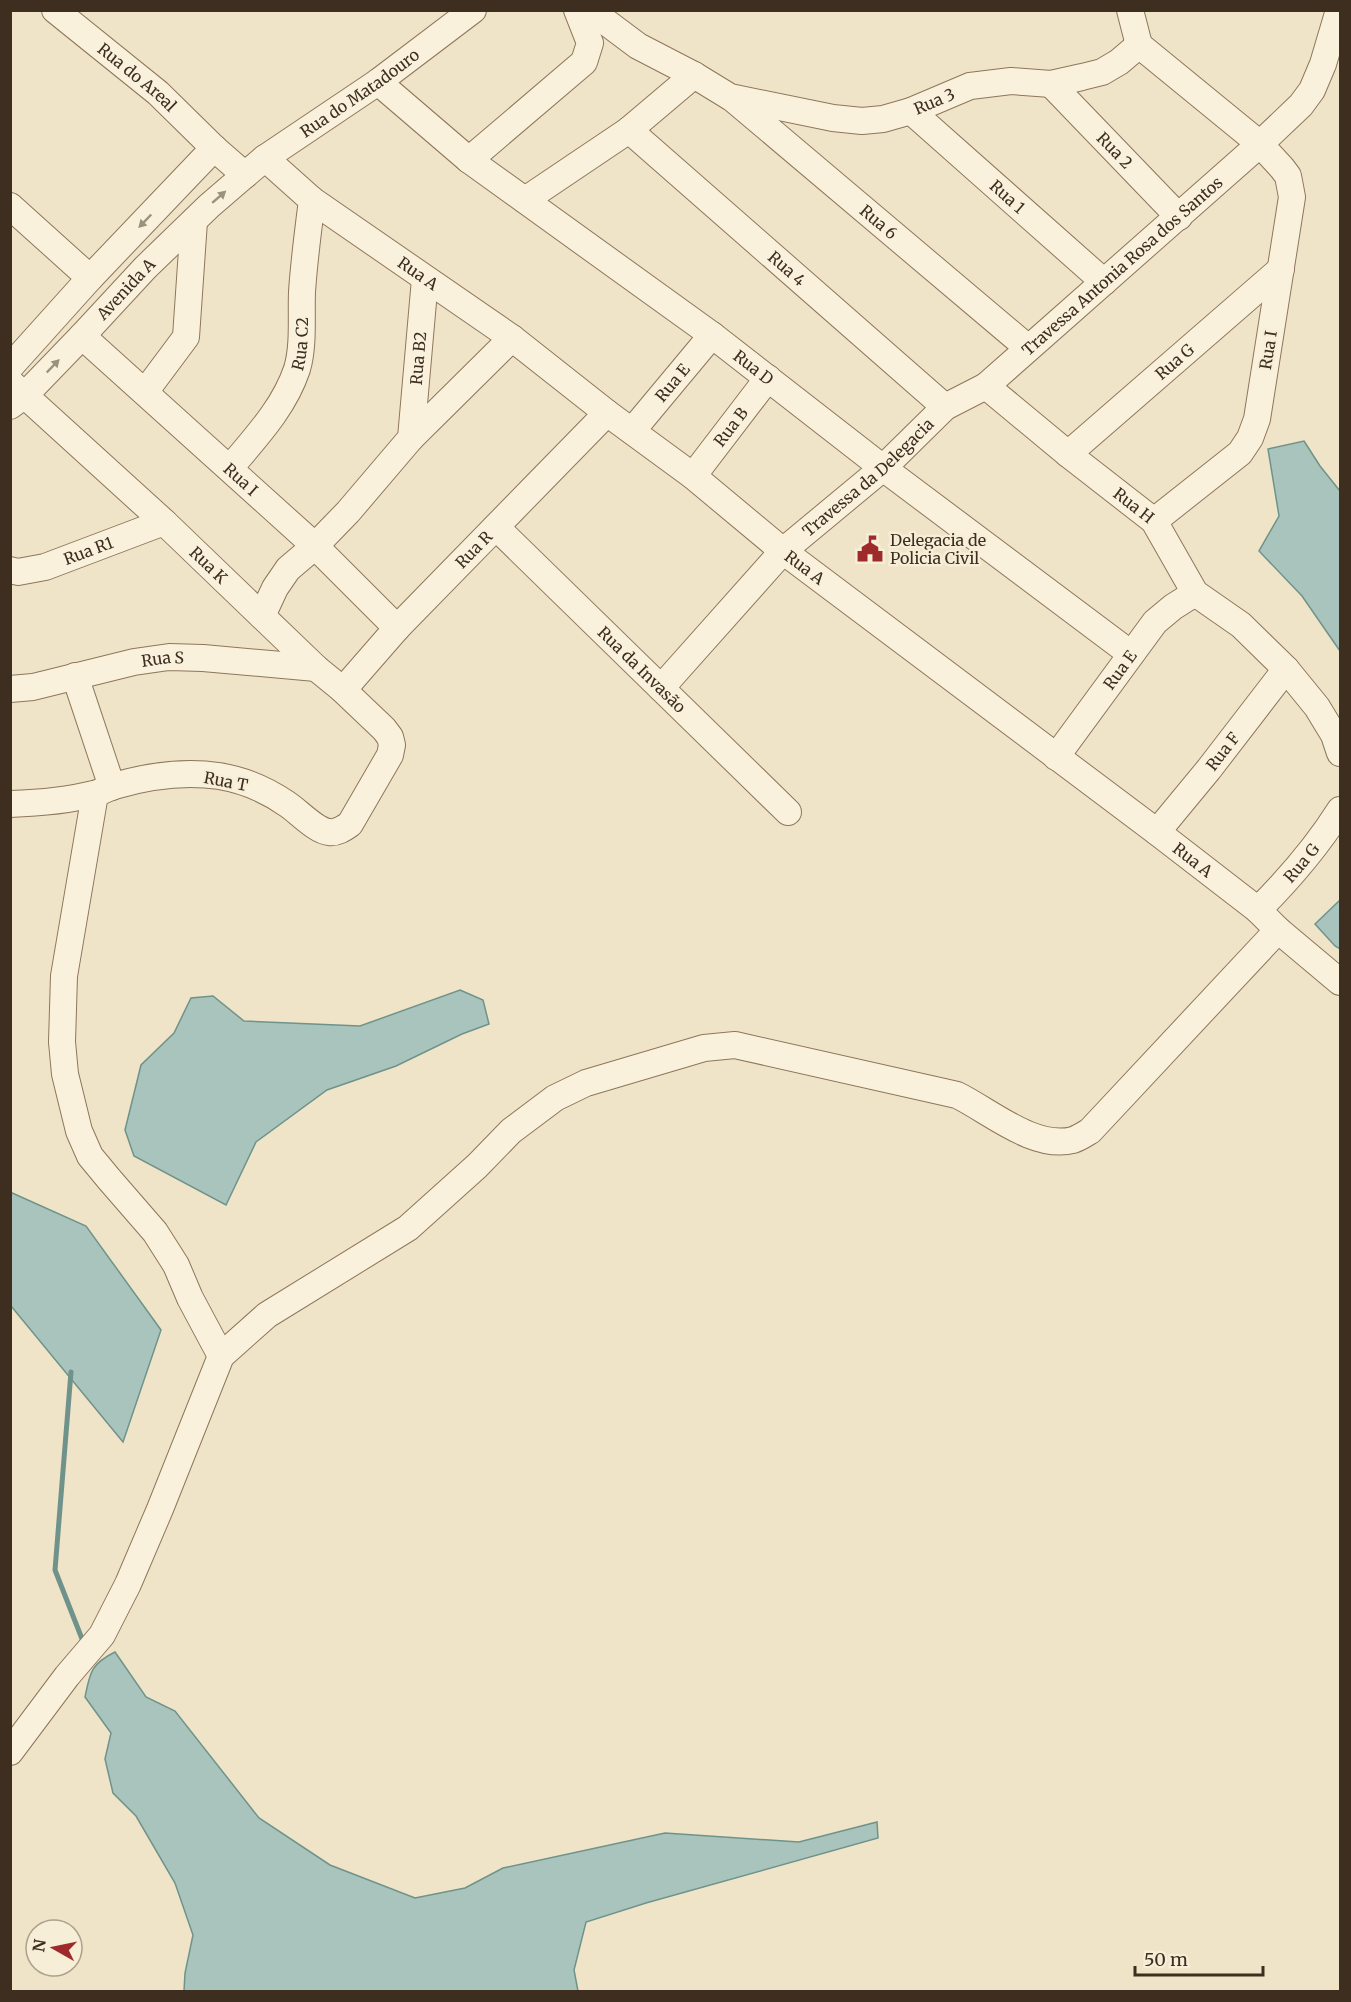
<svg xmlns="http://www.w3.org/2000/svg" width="1351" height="2002" font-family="Merriweather,serif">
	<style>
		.water { fill: #a9c4bc; stroke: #6f938a; stroke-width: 1.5 }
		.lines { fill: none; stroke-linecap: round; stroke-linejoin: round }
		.stream { stroke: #6f938a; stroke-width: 5 }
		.minor-casing { stroke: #8d765c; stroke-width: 28 }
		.minor { stroke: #faf1dc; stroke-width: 26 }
		.oneway { fill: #9c907e }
		.labels { text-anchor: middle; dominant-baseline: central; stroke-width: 5; stroke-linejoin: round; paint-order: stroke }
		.street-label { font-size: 16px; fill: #3d2e20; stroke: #f7eed8 }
		.poi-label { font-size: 16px; fill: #3d2e20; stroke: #f7eed8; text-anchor: start }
	</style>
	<rect width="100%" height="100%" fill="#f0e4c8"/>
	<path class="water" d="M1304,441l16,25 20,25v160l-38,-55 -43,-45 20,-35 -11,-67z
		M1340,900v49l-5,-3 -20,-22z
		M460,990l23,10 6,24 -27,10 -66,32 -69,24 -71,52 -30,63 -92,-49 -9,-26 16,-65 33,-32 17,-35 22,-2 31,25 116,5z
		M10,1192l76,34 75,104 -38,112 -112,-136z
		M115,1652l31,45 29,14 84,107 71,47 85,33 50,-10 38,-20 162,-35 134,9 78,-20 1,16 -232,65 -60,19 -12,48 4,21h-394l1,-18 8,-38 -18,-52 -39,-67 -23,-23 -8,-34 6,-26 -26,-36c5,-25 6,-33 30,-45z"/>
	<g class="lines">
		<path class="stream" d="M71,1372l-16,198 29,74"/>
		<g class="minor-casing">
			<g id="minor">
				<path id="s1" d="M55,10l103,83 56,55 31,27"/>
				<path id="s2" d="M590,10l48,36 56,29 36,22 103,21 29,3 21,-2 28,-8 59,-25 41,-5 40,3 31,-7 20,-5 17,-10 20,-17"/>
				<path d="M1130,10l9,35"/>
				<path d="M1139,45l121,99 22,24 6,8 4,21 -35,222 -7,19 -10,15 -86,68"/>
				<path id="s3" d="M378,82l91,78 243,175 171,133 248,186"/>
				<path id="s4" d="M1051,84l128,133"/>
				<path id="s5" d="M732,98l296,250"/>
				<path id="s6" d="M911,111l193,171"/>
				<path id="s7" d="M629,130l316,277"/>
				<path id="s8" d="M265,158l47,42 200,138 95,75 86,63 90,75 374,281 101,78 20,20 62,52"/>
				<path d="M469,160l115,-98 6,-19 -13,-33"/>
				<path d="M525,200l104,-70 65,-55"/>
				<path d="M10,206l80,72"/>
				<path id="s9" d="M82,336l233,210 82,82"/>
				<path d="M10,367l80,-89 124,-130"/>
				<path id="s10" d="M10,382l154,140 152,146 27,22 41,39 6,8 2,8 -2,10 -40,69c-7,5 -13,9 -21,8 -13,-1 -31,-21 -42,-28 -20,-14 -44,-24 -68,-28 -35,-5 -71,0 -105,10 -7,2 -14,7 -21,8 -27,7 -55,9 -83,10"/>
				<path id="s11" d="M986,386l82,68 86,67 41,72 46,32 45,44 31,38 17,28 6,18"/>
				<path d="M145,392l41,-55 8,-116"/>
				<path id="s12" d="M10,406l15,-11 57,-59 63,-68 64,-62 36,-31 20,-17 113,-76 95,-72"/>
				<path id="s13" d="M632,431l80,-96"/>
				<path d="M411,438l101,-100"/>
				<path id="s14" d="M1068,454l213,-185"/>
				<path id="s15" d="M230,468c25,-30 54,-60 67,-99 7,-23 4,-53 5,-77 2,-31 6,-61 10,-92"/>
				<path id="s16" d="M693,476l75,-98"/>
				<path id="s17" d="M496,527l292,285"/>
				<path id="s18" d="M10,570l8,2 27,-5 119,-45"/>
				<path id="s19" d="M262,616l13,-28 13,-19 27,-23 33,-34 63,-74 14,-159"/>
				<path d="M75,676l37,111"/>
				<path id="s20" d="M661,688l122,-137 100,-83 62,-61 41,-21 274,-242 41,-39 11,-15 11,-26 16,-54"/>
				<path id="s21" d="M10,689l23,-2 101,-25 35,-5 34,1 113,10"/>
				<path id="s22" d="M343,690l54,-62 210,-215"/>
				<path id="s23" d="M1056,757l99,-135 18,-15 22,-14"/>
				<path d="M95,794l-31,182 -2,66 3,32 14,57 11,25 19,23 46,53 21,33 14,33 31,58"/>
				<path id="s24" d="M1157,832l52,-63 77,-100"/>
				<path id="s25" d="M1258,910c31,-31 58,-62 82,-100"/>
				<path d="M10,1752l57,-76 35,-41 26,-51 32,-75 61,-153 46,-41 141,-87 69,-62 34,-35 44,-33 31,-15 118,-35 31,-3 222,50c33,16 77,55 116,45 6,-2 12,-6 17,-9l188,-201"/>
			</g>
		</g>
		<use href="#minor" class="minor"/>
	</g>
	<defs><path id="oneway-solid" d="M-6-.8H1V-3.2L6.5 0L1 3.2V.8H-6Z" transform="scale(1.5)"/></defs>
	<g class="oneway">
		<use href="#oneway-solid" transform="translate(219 197) rotate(-41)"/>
		<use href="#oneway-solid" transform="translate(145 221) rotate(134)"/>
		<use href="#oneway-solid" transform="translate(53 366) rotate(-46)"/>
	</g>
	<defs>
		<g id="civic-bare" transform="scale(2.07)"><path d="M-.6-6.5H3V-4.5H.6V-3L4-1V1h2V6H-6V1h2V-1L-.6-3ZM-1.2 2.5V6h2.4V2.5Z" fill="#9e2a2b" stroke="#f7eed8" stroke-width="2.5" paint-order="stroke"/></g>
	</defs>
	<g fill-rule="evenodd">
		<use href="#civic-bare" x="870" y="549"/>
	</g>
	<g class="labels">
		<g class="street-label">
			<text stroke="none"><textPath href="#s1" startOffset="106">Rua do Areal</textPath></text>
			<text stroke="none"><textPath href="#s12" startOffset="471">Rua do Matadouro</textPath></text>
			<text stroke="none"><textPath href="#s2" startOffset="375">Rua 3</textPath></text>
			<text stroke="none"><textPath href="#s4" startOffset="92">Rua 2</textPath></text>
			<text stroke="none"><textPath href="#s6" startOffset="129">Rua 1</textPath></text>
			<text stroke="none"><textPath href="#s5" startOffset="192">Rua 6</textPath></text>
			<text stroke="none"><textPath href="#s20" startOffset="628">Travessa Antonia Rosa dos Santos</textPath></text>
			<text stroke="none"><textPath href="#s7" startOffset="210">Rua 4</textPath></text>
			<text stroke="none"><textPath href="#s8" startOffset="192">Rua A</textPath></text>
			<text stroke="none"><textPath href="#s12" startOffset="165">Avenida A</textPath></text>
			<text stroke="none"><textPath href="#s15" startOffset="146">Rua C2</textPath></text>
			<text transform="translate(1268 350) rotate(-81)">Rua I</text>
			<text stroke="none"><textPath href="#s19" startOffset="314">Rua B2</textPath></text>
			<text stroke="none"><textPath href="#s14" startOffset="141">Rua G</textPath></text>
			<text stroke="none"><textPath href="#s3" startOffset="472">Rua D</textPath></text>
			<text stroke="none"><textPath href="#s13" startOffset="63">Rua E</textPath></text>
			<text stroke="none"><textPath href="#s16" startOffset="62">Rua B</textPath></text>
			<text stroke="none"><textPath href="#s20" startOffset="296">Travessa da Delegacia</textPath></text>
			<text stroke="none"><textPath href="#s9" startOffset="214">Rua I</textPath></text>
			<text stroke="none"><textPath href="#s11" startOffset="190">Rua H</textPath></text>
			<text stroke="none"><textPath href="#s22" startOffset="192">Rua R</textPath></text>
			<text stroke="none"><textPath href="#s18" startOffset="82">Rua R1</textPath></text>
			<text stroke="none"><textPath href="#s10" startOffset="270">Rua K</textPath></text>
			<text stroke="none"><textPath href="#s8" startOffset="678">Rua A</textPath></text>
			<text stroke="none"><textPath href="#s21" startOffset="156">Rua S</textPath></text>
			<text stroke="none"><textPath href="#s17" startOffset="204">Rua da Invasão</textPath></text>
			<text stroke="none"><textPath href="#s23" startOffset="108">Rua E</textPath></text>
			<text stroke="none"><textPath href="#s24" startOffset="104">Rua F</textPath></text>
			<text transform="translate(226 781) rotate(11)">Rua T</text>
			<text stroke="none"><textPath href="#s8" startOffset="1164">Rua A</textPath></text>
			<text stroke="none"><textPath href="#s25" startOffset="64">Rua G</textPath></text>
		</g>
		<g class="poi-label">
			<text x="890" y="540">Delegacia de<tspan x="890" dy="18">Policia Civil</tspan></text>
		</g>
	</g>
	<rect width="1351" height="2002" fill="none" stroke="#3d2e20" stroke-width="24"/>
	<g transform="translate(54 1948) rotate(279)"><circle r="28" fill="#f7eed8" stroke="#ada18e" stroke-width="1.5"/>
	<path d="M0-4.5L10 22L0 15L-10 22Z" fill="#9e2a2b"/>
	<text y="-9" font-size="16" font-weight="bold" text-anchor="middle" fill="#3d2e20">N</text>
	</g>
	<path d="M1135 1966v9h128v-9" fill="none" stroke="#3d2e20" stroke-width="3"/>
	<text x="1144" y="1966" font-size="18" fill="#3d2e20" stroke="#f7eed8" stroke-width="4.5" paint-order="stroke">50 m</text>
</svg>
